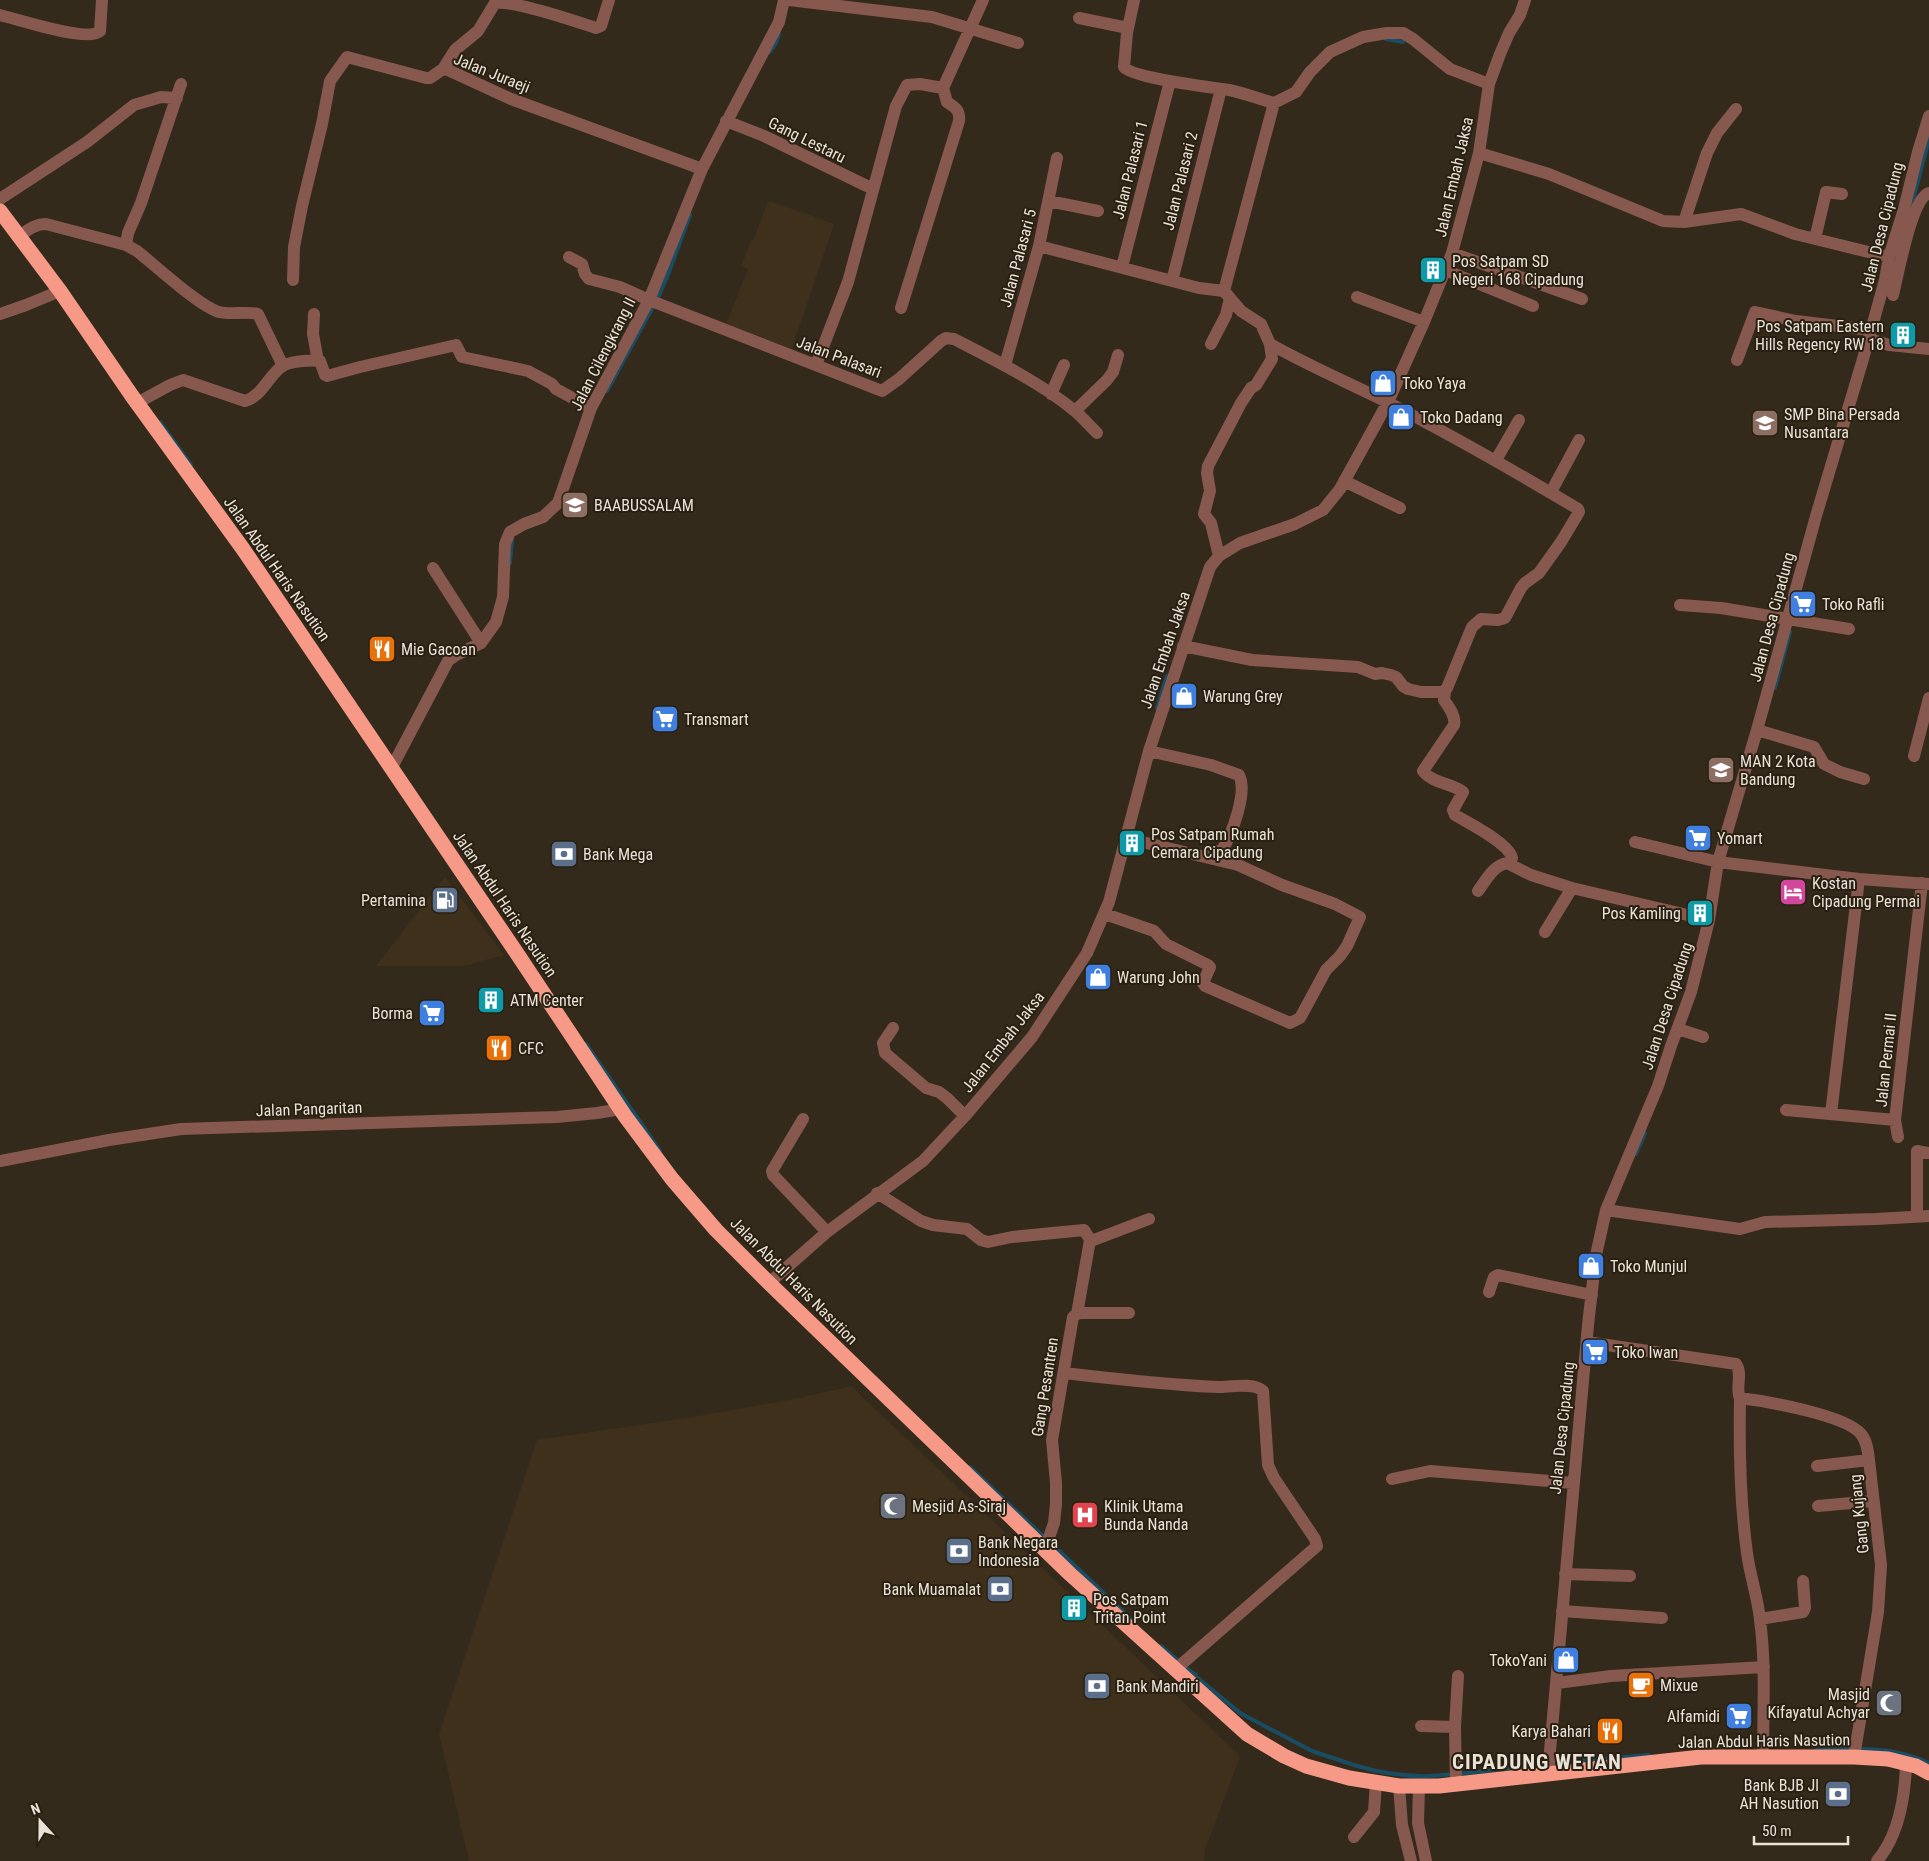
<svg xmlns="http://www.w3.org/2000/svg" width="1929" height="1861" font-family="'Roboto Condensed',sans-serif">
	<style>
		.built { fill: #3e301b }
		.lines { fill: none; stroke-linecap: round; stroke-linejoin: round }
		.stream { stroke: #184d64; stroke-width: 4 }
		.minor { stroke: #87584e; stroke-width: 12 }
		.highway { stroke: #f69a87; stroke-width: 15 }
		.labels { text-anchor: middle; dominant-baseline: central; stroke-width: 4; stroke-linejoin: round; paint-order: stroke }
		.street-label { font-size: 16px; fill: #e9e2d8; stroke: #2a2011 }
		.poi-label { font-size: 16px; fill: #e9e2d8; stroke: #2a2011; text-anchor: start }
		.district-label { font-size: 21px; font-weight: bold; letter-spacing: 1px; fill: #e9e2d8; stroke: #2a2011 }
	</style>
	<rect width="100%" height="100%" fill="#342a1b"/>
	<path class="built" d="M770,201l64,23 -43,127 -65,-27 22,-55 -7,-3 10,-26 2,1 14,-38z
		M445,877l59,78 -41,11h-87z
		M851,1386l389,370 -35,94 -1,11h-735l-30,-127 98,-294 150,-22 118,-21z"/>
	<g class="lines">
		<path class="stream" d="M1386,39l17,3
			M770,52l6,-9 3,-9
			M1911,208l18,-69
			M657,300l12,-28 21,-57
			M607,391l47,-86
			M160,422l31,43
			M510,563l2,-23
			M1775,688l15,-56
			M1157,708l10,-32
			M586,1044l45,65
			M632,1110l28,41
			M1636,1154l9,-21
			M970,1467l75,71
			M1050,1542l83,79
			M1161,1646l19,16
			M1184,1666l12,9
			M1198,1678l42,35 70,37
			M1858,1749c26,0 48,3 71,14
			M1816,1750l38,-1
			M1312,1751l39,13
			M1552,1763l97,-8
			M1354,1765c32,10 65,14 99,9
			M1459,1774l87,-10"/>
		<path class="minor" d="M789,0l143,17 86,26
			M1134,0l-7,33 -3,34c8,11 87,20 105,23 15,3 30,9 45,13l22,-11 14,-20 20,-20 33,-15 24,-4h16l10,6 37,30 39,15
			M0,15c18,4 88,28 100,16l2,-31
			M1079,18l49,10
			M443,69l12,-19 23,-19 17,-28c19,-3 80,18 101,25l5,-2 8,-26
			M726,121l38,15 109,53
			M1479,153l70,21 114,47 21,1 57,-8 54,20 94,23
			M0,199l87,-57 47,-37 27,-8 16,1
			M1049,201l49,10
			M1684,222l23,-69 10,-20 19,-24
			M19,236c9,-6 16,-12 27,-12l80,21 11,6c19,15 62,55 82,61 13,3 26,-1 39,2l25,52
			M1815,239l11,-47 16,2
			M126,245l2,-12 13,-30 40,-119
			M1039,246l160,42 25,3 17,20 20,13 9,20 2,15 -16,26 -5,3 -10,15 -33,63 -1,7 3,18 -6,23 7,9 8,33
			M1452,253l130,46
			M569,257l13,7 3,10 4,5 31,8 29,13 233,91 17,-12 42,-38 5,-3 8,1c39,20 87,44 121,72 8,7 15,15 22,22
			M1122,267l48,-186
			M1445,270l88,36
			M293,280l1,-33 8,-41 20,-82 8,-43 17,-24 79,21h4l13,-9 5,1 63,29 191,70
			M1172,281l49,-192
			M1224,291l50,-188
			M1893,295c5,-20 18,-96 36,-102
			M1357,297l67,25
			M901,308l58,-187c1,-11 -3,-13 -12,-19l-4,-14
			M0,314l26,-9 34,-14
			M314,314l-1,20 5,27
			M1869,339l20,6 40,4
			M1211,344l15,-29 4,-17
			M1737,360l18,-48 41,9 75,9
			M816,365l32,-83 48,-176 11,-21 13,-1 23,4 40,-88
			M1005,365l34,-119 18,-88
			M1051,394l13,-29
			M137,403l33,-18 13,-5 62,21c17,-5 23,-24 36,-34 8,-6 29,-7 39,-6l5,14 2,1 33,-9 96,-22 6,12 66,14 24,13 4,5 35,19
			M1075,411l32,-31 6,-8 5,-17
			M1496,460l23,-40
			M1344,481l56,27
			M1551,492l28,-52
			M433,568l48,75
			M1680,605l41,3 128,21
			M1183,646l69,14 106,7 17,7 7,-1 9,2 5,2 7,9 5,3 13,3h22l4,-4 25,-61 9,-8 17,1 7,-2 16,-30 4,-5 14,-10 22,-31 18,-30 -1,-3c-62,-37 -125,-73 -189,-106 -40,-20 -80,-37 -119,-59
			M1445,691l-1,9c5,7 12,16 10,25l-31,46c9,12 28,12 40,21l-10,18 2,5c13,8 54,28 57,43l-2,6
			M1757,730l57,17 10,17 16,8 24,7
			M1149,751l62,14 28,10c9,17 -7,59 -17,75l-12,3 -5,4
			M1914,756l15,-58
			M391,769l57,-108 8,-6 25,-12 15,-21 7,-25 2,-53 5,-12 14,-8 19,-7 15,-14 33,-95 58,-108 53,-131 77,-147 5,-22
			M1635,842l83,20 141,17 70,5
			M1478,891c8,-11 16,-26 29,-28l24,12 41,13 137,32
			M1105,914l49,17 12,13 42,21 2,2 -7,16 2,3 85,37 10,-5 26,-48 14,-14 7,-10 13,-29 -25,-13 -53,-19 -44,-20 -112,-27
			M1545,932l27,-44
			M893,1028l-10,15 2,10 41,35 13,4 8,6 18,18
			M1678,1029l25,8
			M1786,1110l109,10
			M1831,1114l28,-235
			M803,1119l-31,52 1,4 54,57
			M1898,1137l-3,-17 27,-237
			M0,1161l109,-21 72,-11 376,-12 40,-4 24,-4
			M877,1193l44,28 12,4 34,4 14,11 7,2 24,-5 72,-7 7,11 58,-22
			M1606,1210l134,19 25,-7 111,-3 53,-3
			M1917,1217v-66l12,2
			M769,1283l58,-51 96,-71 42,-45 67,-79 55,-84 22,-51 40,-151 61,-184 9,-11 21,-13 55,-19 28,-14 17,-21 48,-87 36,-80 28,-69 27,-100 10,-69 11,-30 9,-21 11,-18 5,-15
			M1489,1292l5,-15 4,-2 94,20
			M1077,1314l13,-74
			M1587,1342l149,22c7,10 -1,25 4,34 25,3 106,17 121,36 6,7 7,17 8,26l12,105 -3,47 -24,145
			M1064,1373c51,6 102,12 154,14 12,0 36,-5 45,4l5,74 6,13 41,61 2,7 -141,123
			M1740,1398c-1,52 0,104 7,155 3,23 11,45 13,67 6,45 3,91 3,137
			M1817,1466l52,-6
			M1392,1479l38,-8 143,12
			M1818,1506l55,-5
			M1045,1549l9,-26 2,-19v-21l-4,-43 21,-123 4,-3 4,-1h48
			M1565,1574l65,2
			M1562,1611l100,7
			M1760,1619l43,-7 2,-4 -2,-27
			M1557,1683l54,-7 153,-9
			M1421,1726l34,1
			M1548,1773l40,-448 8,-70 10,-45 52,-124 13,-40 20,-54 18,-72 9,-58 39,-132 59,-214 47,-157 22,-79 4,-23 15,-48 14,-57 11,-36
			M1456,1784l-1,-57 3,-51
			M1399,1786l3,39 9,36
			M1419,1787l-1,36 8,38
			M1354,1837l20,-25 2,-30
			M1877,1861c22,-26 28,-64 29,-97"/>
		<path class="highway" d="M0,211l60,80 72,105 111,153 273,403 109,164 47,63 44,51 53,53 301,291 177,160 37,22 22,10 43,12 50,8h40l262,-29h153l34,2 28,7 13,7"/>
	</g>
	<defs>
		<g id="building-square" transform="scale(1.4375)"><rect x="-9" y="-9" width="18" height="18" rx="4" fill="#0f9aa8" stroke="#2a2011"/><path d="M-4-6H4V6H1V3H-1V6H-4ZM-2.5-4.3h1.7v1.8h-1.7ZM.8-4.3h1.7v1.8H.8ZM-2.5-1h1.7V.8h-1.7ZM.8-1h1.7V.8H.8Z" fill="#fff"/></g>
		<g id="shop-square" transform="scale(1.4375)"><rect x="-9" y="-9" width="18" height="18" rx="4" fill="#3f7fe0" stroke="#2a2011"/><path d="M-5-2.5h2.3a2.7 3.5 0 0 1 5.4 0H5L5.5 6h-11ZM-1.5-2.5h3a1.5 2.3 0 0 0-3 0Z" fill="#fff"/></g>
		<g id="school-square" transform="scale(1.4375)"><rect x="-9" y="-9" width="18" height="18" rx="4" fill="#8d6e63" stroke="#2a2011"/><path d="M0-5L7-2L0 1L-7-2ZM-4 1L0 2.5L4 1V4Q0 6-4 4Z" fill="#fff"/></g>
		<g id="supermarket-square" transform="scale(1.4375)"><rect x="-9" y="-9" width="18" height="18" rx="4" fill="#3f7fe0" stroke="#2a2011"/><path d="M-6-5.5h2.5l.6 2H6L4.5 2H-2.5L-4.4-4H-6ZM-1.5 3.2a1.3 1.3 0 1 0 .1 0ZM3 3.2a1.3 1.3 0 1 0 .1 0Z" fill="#fff"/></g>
		<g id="restaurant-square" transform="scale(1.4375)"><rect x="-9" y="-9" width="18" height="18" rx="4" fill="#e8710a" stroke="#2a2011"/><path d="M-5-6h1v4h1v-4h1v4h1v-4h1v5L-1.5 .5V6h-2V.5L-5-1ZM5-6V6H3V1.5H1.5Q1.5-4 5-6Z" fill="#fff"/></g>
		<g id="bank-square" transform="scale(1.4375)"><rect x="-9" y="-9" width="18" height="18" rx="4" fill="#5c6f8a" stroke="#2a2011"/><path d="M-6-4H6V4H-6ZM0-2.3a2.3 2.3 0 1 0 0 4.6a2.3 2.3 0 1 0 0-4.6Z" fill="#fff"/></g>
		<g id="hotel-square" transform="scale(1.4375)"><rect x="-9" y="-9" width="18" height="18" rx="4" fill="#d1479c" stroke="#2a2011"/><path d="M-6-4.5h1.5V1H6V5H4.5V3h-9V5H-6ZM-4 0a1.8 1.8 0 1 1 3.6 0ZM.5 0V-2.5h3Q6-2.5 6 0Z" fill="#fff"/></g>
		<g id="fuel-square" transform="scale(1.4375)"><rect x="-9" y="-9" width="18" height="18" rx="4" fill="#5c6f8a" stroke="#2a2011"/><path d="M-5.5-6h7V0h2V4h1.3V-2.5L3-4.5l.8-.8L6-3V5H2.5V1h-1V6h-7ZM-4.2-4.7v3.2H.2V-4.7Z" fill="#fff"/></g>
		<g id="mosque-square" transform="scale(1.4375)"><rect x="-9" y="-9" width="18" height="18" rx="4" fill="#6b7280" stroke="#2a2011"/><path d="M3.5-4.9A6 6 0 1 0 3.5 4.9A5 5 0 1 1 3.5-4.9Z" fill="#fff"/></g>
		<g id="hospital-square" transform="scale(1.4375)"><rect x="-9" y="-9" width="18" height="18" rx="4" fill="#e0444e" stroke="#2a2011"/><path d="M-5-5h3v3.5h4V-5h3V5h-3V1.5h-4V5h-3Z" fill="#fff"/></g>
		<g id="cafe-square" transform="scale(1.4375)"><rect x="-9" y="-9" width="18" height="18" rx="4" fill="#e8710a" stroke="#2a2011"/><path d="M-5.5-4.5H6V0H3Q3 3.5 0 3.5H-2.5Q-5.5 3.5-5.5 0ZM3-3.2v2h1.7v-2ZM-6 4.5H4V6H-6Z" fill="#fff"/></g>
	</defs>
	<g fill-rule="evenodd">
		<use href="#building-square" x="1433" y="270"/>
		<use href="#building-square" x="1903" y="335"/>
		<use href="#shop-square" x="1383" y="383"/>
		<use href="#shop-square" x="1401" y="417"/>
		<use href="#school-square" x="1765" y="423"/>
		<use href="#school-square" x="575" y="505"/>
		<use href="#supermarket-square" x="1803" y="604"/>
		<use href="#restaurant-square" x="382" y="649"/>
		<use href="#shop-square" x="1184" y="696"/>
		<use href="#supermarket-square" x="665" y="719"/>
		<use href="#school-square" x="1721" y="770"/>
		<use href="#supermarket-square" x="1698" y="838"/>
		<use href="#building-square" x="1132" y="843"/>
		<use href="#bank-square" x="564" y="854"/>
		<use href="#hotel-square" x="1793" y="892"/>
		<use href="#fuel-square" x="445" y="900"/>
		<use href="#building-square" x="1700" y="913"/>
		<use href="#shop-square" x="1098" y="977"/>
		<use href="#building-square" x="491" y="1000"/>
		<use href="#supermarket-square" x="432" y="1013"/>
		<use href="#restaurant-square" x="499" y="1048"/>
		<use href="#shop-square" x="1591" y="1266"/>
		<use href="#supermarket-square" x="1595" y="1352"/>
		<use href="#mosque-square" x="893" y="1506"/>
		<use href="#hospital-square" x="1085" y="1515"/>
		<use href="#bank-square" x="959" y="1551"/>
		<use href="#bank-square" x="1000" y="1589"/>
		<use href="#building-square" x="1074" y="1608"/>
		<use href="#shop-square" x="1566" y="1660"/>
		<use href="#cafe-square" x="1641" y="1685"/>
		<use href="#bank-square" x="1097" y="1686"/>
		<use href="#mosque-square" x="1889" y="1703"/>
		<use href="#supermarket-square" x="1739" y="1716"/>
		<use href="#restaurant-square" x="1610" y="1731"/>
		<use href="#bank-square" x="1838" y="1794"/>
	</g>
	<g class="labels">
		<g class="street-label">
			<text transform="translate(492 73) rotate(22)">Jalan Juraeji</text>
			<text transform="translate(807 140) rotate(26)">Gang Lestaru</text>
			<text transform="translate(1130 170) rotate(-76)">Jalan Palasari 1</text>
			<text transform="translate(1454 177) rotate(-77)">Jalan Embah Jaksa</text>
			<text transform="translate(1180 181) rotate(-76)">Jalan Palasari 2</text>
			<text transform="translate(1882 227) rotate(-76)">Jalan Desa Cipadung</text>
			<text transform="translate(1018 258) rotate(-75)">Jalan Palasari 5</text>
			<text transform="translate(603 354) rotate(-63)">Jalan Cilengkrang II</text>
			<text transform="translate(839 357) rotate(21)">Jalan Palasari</text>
			<text transform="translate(277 569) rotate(55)">Jalan Abdul Haris Nasution</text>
			<text transform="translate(1772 617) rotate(-75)">Jalan Desa Cipadung</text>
			<text transform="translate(1165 650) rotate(-71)">Jalan Embah Jaksa</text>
			<text transform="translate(505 904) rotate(56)">Jalan Abdul Haris Nasution</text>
			<text transform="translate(1667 1006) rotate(-72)">Jalan Desa Cipadung</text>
			<text transform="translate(1003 1042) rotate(-52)">Jalan Embah Jaksa</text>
			<text transform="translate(1886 1060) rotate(-84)">Jalan Permai II</text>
			<text transform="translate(309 1109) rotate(-2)">Jalan Pangaritan</text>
			<text transform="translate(794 1281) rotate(45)">Jalan Abdul Haris Nasution</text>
			<text transform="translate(1045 1387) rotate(-81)">Gang Pesantren</text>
			<text transform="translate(1562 1428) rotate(-84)">Jalan Desa Cipadung</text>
			<text transform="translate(1859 1514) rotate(-96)">Gang Kujang</text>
			<text transform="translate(1764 1741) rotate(-1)">Jalan Abdul Haris Nasution</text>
		</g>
		<g class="poi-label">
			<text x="1452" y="261">Pos Satpam SD<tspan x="1452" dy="18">Negeri 168 Cipadung</tspan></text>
			<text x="1884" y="326" text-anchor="end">Pos Satpam Eastern<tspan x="1884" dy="18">Hills Regency RW 18</tspan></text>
			<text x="1402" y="383">Toko Yaya</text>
			<text x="1784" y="414">SMP Bina Persada<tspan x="1784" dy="18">Nusantara</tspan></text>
			<text x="1420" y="417">Toko Dadang</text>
			<text x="594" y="505">BAABUSSALAM</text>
			<text x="1822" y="604">Toko Rafli</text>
			<text x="401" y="649">Mie Gacoan</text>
			<text x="1203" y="696">Warung Grey</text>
			<text x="684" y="719">Transmart</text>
			<text x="1740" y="761">MAN 2 Kota<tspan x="1740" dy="18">Bandung</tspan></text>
			<text x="1151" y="834">Pos Satpam Rumah<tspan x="1151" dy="18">Cemara Cipadung</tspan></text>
			<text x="1717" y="838">Yomart</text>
			<text x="583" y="854">Bank Mega</text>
			<text x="1812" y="883">Kostan<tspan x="1812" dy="18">Cipadung Permai</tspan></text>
			<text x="426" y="900" text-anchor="end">Pertamina</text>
			<text x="1681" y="913" text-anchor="end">Pos Kamling</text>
			<text x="1117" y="977">Warung John</text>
			<text x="510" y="1000">ATM Center</text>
			<text x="413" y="1013" text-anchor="end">Borma</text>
			<text x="518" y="1048">CFC</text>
			<text x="1610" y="1266">Toko Munjul</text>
			<text x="1614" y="1352">Toko Iwan</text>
			<text x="912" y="1506">Mesjid As-Siraj</text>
			<text x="1104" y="1506">Klinik Utama<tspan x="1104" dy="18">Bunda Nanda</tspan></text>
			<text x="978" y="1542">Bank Negara<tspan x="978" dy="18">Indonesia</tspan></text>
			<text x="981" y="1589" text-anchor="end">Bank Muamalat</text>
			<text x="1093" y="1599">Pos Satpam<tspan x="1093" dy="18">Tritan Point</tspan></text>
			<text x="1547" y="1660" text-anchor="end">TokoYani</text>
			<text x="1660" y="1685">Mixue</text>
			<text x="1116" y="1686">Bank Mandiri</text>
			<text x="1870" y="1694" text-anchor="end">Masjid<tspan x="1870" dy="18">Kifayatul Achyar</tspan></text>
			<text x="1720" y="1716" text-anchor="end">Alfamidi</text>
			<text x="1591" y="1731" text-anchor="end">Karya Bahari</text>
			<text x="1819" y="1785" text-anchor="end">Bank BJB Jl<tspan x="1819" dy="18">AH Nasution</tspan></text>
		</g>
		<g class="district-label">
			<text x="1537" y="1762">CIPADUNG WETAN</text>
		</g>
	</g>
	<g transform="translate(40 1821) rotate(339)" stroke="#2a2011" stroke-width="4" paint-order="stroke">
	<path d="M0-4L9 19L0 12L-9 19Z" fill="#e9e2d8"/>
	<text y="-8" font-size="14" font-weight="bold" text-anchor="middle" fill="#e9e2d8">N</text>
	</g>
	<path d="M1754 1836v8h94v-8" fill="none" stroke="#e9e2d8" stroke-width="2.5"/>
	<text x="1762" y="1836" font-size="15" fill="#e9e2d8" stroke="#2a2011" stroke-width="4" paint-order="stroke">50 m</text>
</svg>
